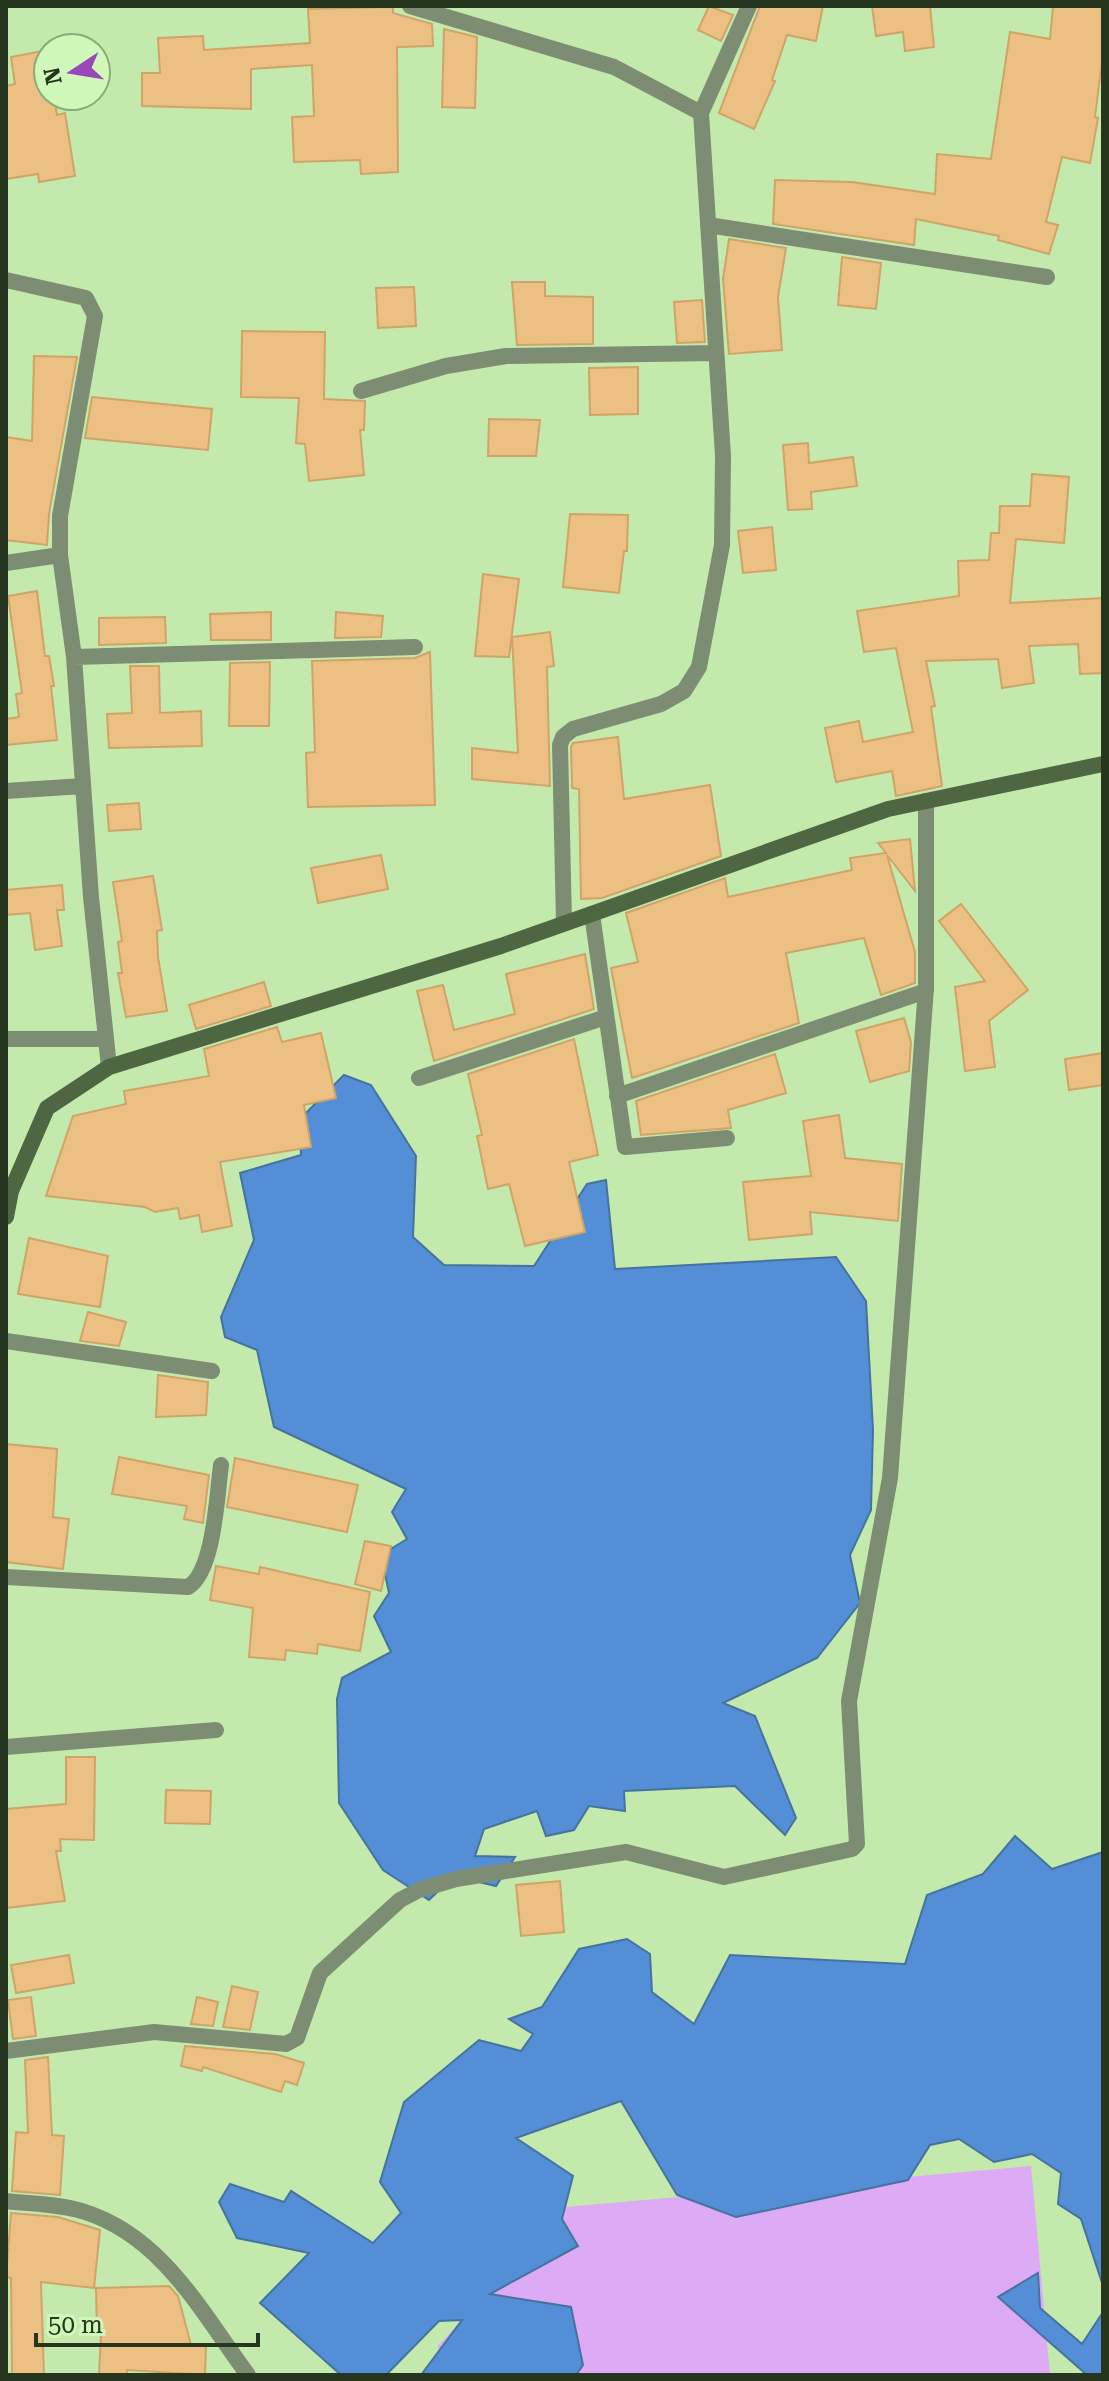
<svg xmlns="http://www.w3.org/2000/svg" width="1109" height="2381" font-family="'Roboto Serif',serif">
	<style>
		.green { fill: #ddaaf5 }
		.water { fill: #538ed6; stroke: #46739e; stroke-width: 2 }
		.building { fill: #ecbf83; stroke: #d0a468; stroke-width: 2 }
		.lines { fill: none; stroke-linecap: round; stroke-linejoin: round }
		.minor { stroke: #7c8d73; stroke-width: 16 }
		.secondary { stroke: #4f6642; stroke-width: 16 }
	</style>
	<rect width="100%" height="100%" fill="#c3eaac"/>
	<path class="green" d="M1031,2166l19,209h-610l-2,-29 127,-139z"/>
	<path class="water" d="M344,1075l27,10 45,71 -3,81 31,28 90,1 53,-82 19,-4 9,89 221,-12 30,44 7,129 -2,80 -21,45 10,48 -43,55 -94,45 32,13 41,102 -11,17 -50,-49 -111,5 1,20 -36,-5 -15,24 -28,6 -9,-25 -53,18 -9,27 40,1 -19,29 -42,-10 -25,24 -46,-30 -44,-67 -2,-104 5,-21 49,-26 -17,-36 15,-23 -8,-38 26,-16 -15,-27 14,-23 -132,-62 -17,-77 -32,-13 -4,-20 33,-77 -14,-67 61,-18 -2,-35z
		M1015,1836l37,33 51,-17v434l-22,-67 -23,-15 3,-31 -29,-19 -38,8 -35,-23 -29,6 -22,35 -172,37 -59,-22 -56,-94 -105,37 57,38 -11,43 16,27 -88,48 81,13 12,58 -7,10h-155l41,-55 -23,1 -53,54h-45l-81,-72 49,-50 -72,-15 -18,-36 11,-18 54,18 7,-11 82,52 28,-30 -21,-31 24,-80 75,-62 42,11 12,-17 -24,-15 33,-12 37,-58 48,-10 23,15 2,38 42,32 36,-69 175,9 22,-69 56,-21z
		M1038,2273l2,35 42,36 21,-32v63h-16l-89,-78z"/>
	<path class="building" d="M709,6l24,9 -12,26 -23,-11z
		M760,6h63l-7,35 -29,-6 -15,45 3,1 -21,48 -35,-16z
		M872,6h58l4,41 -29,4 -2,-19 -27,4z
		M1053,6h50v47l-8,64 3,1 -8,45 -28,-6 -16,65 12,3 -9,29 -51,-14 1,-4 -83,-17 -2,26 -141,-21 2,-44 77,2 83,12 2,-40 54,5 19,-127 40,7z
		M393,7v6l39,11 1,22 -36,1 1,125 -37,2 -1,-14 -66,2 -2,-45 22,-1 -2,-51 -61,4v40l-109,-3v-33h18l-2,-35 45,-2 1,14 106,-7 -2,-34z
		M444,29l33,8 -2,71 -33,-1z
		M48,50v46h6l3,19 8,-2 10,63 -36,6 -1,-8 -32,5v-93l9,-2 -4,-27z
		M729,239l57,9 -8,49 4,53 -53,4 -6,-75z
		M842,257l39,6 -5,46 -38,-4z
		M512,282h33v14l48,1v47l-76,1z
		M414,287l2,39 -38,2 -2,-40z
		M702,300l3,42 -28,1 -3,-41z
		M242,331l83,1 -1,67 41,2 -1,29h-4l4,45 -55,6 -4,-37 -9,-1 3,-45 -58,-1z
		M34,356l43,1 -28,157 -2,31 -41,-5v-103l26,4z
		M638,367v47l-48,1 -1,-47z
		M92,397l120,12 -4,41 -123,-12z
		M489,419l51,1 -4,36h-48z
		M808,443l1,20 44,-6 4,29 -46,6 1,17 -24,1 -5,-65z
		M1032,474l37,3 -5,66 -48,-4 -6,64 93,-5v75l-23,1 -2,-30 -49,2 5,37 -32,5 -4,-29 -72,2 9,45 -4,1 11,79 -46,10 -4,-25 -56,11 -11,-54 34,-7 4,21 50,-10 -17,-84 -32,4 -7,-41 102,-15 -1,-35 31,-1 2,-27h8l1,-27h30z
		M570,514l58,1 -1,36h-3l-5,42 -56,-6z
		M772,527l4,43 -33,3 -5,-42z
		M483,574l36,5 -10,78 -34,-1z
		M37,591l8,65h4l5,30h-3l6,54 -51,5v-26l13,-2 -3,-23 6,-1 -14,-97z
		M271,612v28h-60l-1,-26z
		M336,612l47,4 -2,21 -46,1z
		M165,617l1,26 -67,2v-27z
		M550,632l4,34 -7,1 3,119 -78,-7v-31l46,5 -6,-116z
		M430,652l5,153 -127,2 -2,-54 9,-1 -3,-91 103,-3z
		M270,662l-1,64h-40l1,-63z
		M130,666h29l1,47 41,-2 1,35 -93,2 -2,-34 25,-1z
		M618,737l6,62 86,-14 11,71 -119,42 -21,1 -2,-110 -7,-1 -1,-41 2,-4z
		M139,803l2,26 -32,2 -2,-26z
		M910,839l5,52 -28,-36 28,97v31l-34,12 -17,-57 -78,15 13,70 -167,55 -21,-110 27,-6 -12,-49 99,-35 3,19 124,-27 -2,-12 36,-5 -8,-10z
		M381,855l7,34 -70,14 -7,-35z
		M153,876l9,54 -5,1 1,26 9,54 -41,6 -8,-44h4l-4,-31 4,-1 -9,-59z
		M62,885l2,25h-7l5,36 -27,4 -5,-37 -24,2v-25z
		M961,904l67,86 -39,31 6,46 -30,4 -10,-84 30,-6 -46,-60z
		M585,954l9,55 -160,52 -17,-70 26,-6 11,45 61,-16 -9,-40z
		M264,982l7,24 -75,23 -7,-24z
		M904,1018l7,24 -2,29 -39,11 -14,-51z
		M277,1027l5,15 39,-9 15,65 -32,7 7,42 -91,15 12,64 -30,6 -3,-17 -19,4 -2,-11 -23,4 -10,-5 -99,-11 27,-80 53,-12 -2,-13 85,-15 -5,-27z
		M574,1039l24,116 -29,7 16,70 -60,14 -16,-62 -21,5 -11,-53 5,-1 -14,-61z
		M1103,1053v32l-34,5 -4,-31z
		M775,1054l11,39 -58,17 3,18 -90,7 -5,-34z
		M839,1115l6,43 57,6 -4,57 -88,-9 2,22 -63,6 -6,-58 68,-6 -8,-55z
		M29,1238l79,18 -8,51 -82,-13z
		M88,1312l38,10 -7,24 -39,-5z
		M158,1375l50,7 -2,33 -50,2z
		M6,1444l51,5 -4,68 16,2 -6,50 -57,-7z
		M119,1457l90,18 -6,48 -19,-4 3,-13 -75,-12z
		M235,1458l123,27 -11,47 -120,-25z
		M365,1541l26,5 -10,45 -26,-7z
		M216,1566l43,8 1,-7 110,25 -10,59 -42,-7 -1,10 -31,-4 -1,10 -36,-3 4,-49 -43,-8z
		M66,1757h29l-1,83 -34,-1 1,12h-5l9,50 -59,7v-99l60,-5z
		M166,1790l45,1 -1,33 -45,-1z
		M560,1881l4,51 -43,4 -5,-51z
		M69,1955l5,28 -58,10 -5,-28z
		M232,1986l26,6 -8,38 -27,-3z
		M31,1997l5,39 -23,3 -5,-39z
		M197,1997l21,5 -5,24 -22,-2z
		M185,2046l90,8 29,9 -7,22 -12,-4 -4,11 -78,-25 -1,4 -21,-5z
		M48,2057l4,78 12,1 -4,59 -48,-4 4,-59 12,1 -3,-73z
		M11,2213l47,4 42,13 -6,58 -53,-6 3,93h-32l-1,-97 -5,-1z
		M169,2286l9,10 13,49 15,1 -1,29 -78,-5v5h-28l2,-41h-4l-1,-46z"/>
	<g class="lines">
		<path class="minor" d="M410,6l204,61 87,46
			M708,225l339,52
			M6,280l80,18 9,18 -35,200v39
			M361,391l85,-25 60,-10 210,-3
			M6,563l54,-8 14,102 17,240 18,170
			M74,657l341,-10
			M6,791l77,-5
			M592,914l33,233 102,-9
			M564,923l-4,-178 3,-8 10,-8 88,-25 23,-13 15,-24 23,-122 1,-89 -22,-343 48,-107
			M6,1039h100
			M419,1078l187,-61
			M617,1096l309,-105
			M6,1341l206,30
			M6,1577l182,10c26,-15 29,-92 33,-122
			M6,1747l210,-17
			M6,2051l148,-19 132,12 11,-6 23,-65 80,-73 19,-10 37,-11 170,-27 98,25 128,-28 5,-5 -8,-143 41,-223 36,-490v-187
			M6,2201c25,3 55,3 79,11 78,25 117,101 163,163"/>
		<path class="secondary" d="M6,1217l5,-26 36,-83 62,-41 392,-121 387,-137 215,-45"/>
	</g>
	<rect width="1109" height="2381" fill="none" stroke="#26351d" stroke-width="16"/>
	<g transform="translate(72 72) rotate(258)"><circle r="38" fill="#d0f8b9" stroke="#8caa7b" stroke-width="2"/>
	<path d="M0-6L14 30L0 20L-14 30Z" fill="#9748b9"/>
	<text y="-12" font-size="22" font-weight="bold" text-anchor="middle" fill="#26351d">N</text>
	</g>
	<path d="M36 2333v12h222v-12" fill="none" stroke="#26351d" stroke-width="4"/>
	<text x="48" y="2333" font-size="24" fill="#26351d" stroke="#d0f8b9" stroke-width="6" paint-order="stroke">50 m</text>
</svg>
